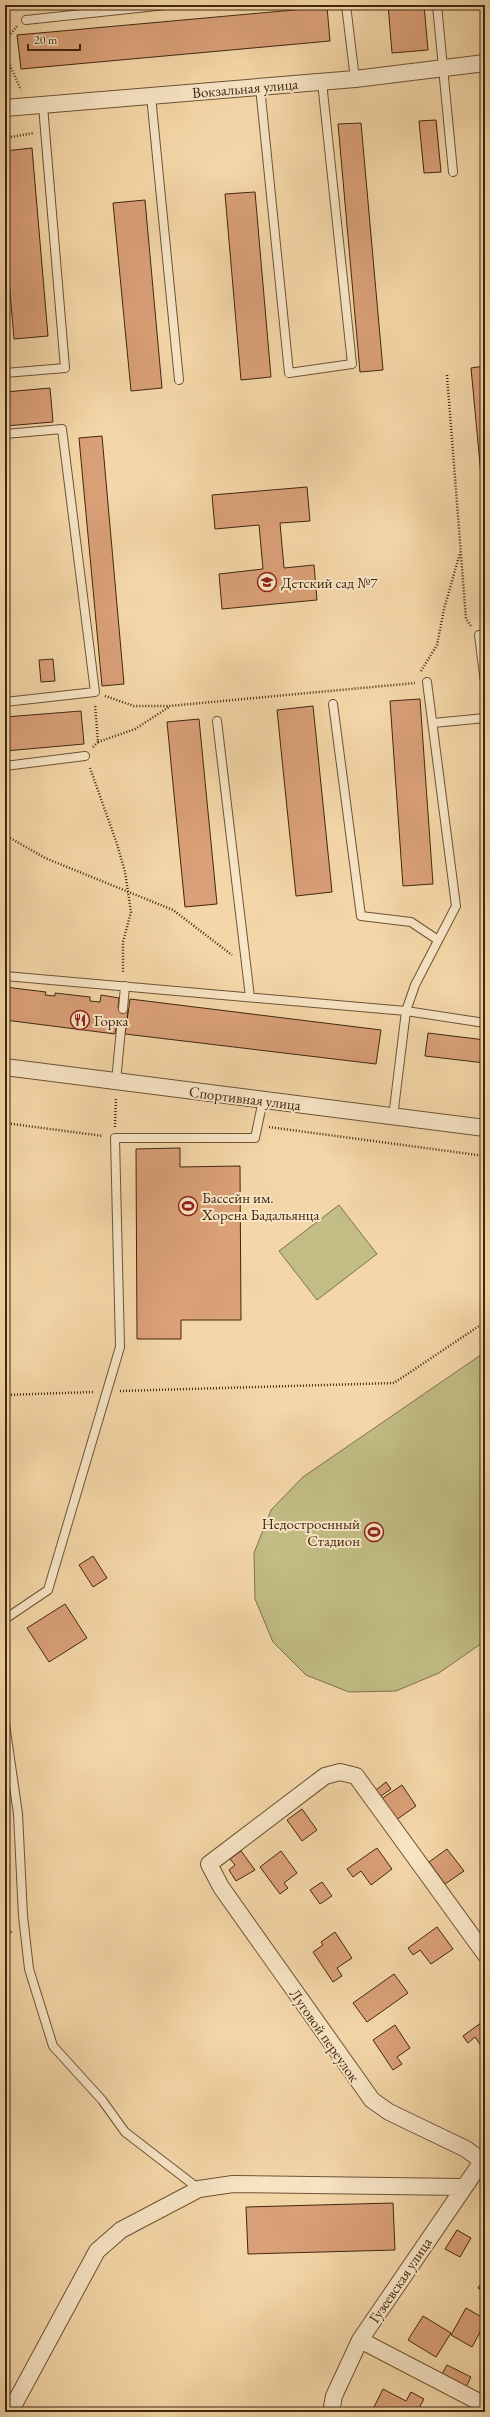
<svg xmlns="http://www.w3.org/2000/svg" width="490" height="2417" font-family="'EB Garamond',serif">
	<style>
		.green { fill: #c1bd84; stroke: #81724a }
		.building { fill: #daa078; stroke: #41270f }
		.lines { fill: none; stroke-linecap: round; stroke-linejoin: round }
		.lane-casing { stroke: #6e5335; stroke-width: 10 }
		.street-casing { stroke: #6e5335; stroke-width: 18 }
		.path { stroke: #41270f; stroke-width: 2.5; stroke-dasharray: 1 2; stroke-linecap: butt }
		.lane { stroke: #f8e5c6; stroke-width: 8 }
		.street { stroke: #f8e5c6; stroke-width: 16 }
		.labels { text-anchor: middle; dominant-baseline: central; stroke-width: 4; stroke-linejoin: round; paint-order: stroke }
		.street-label { font-size: 15px; fill: #41270f; stroke: #f8e5c6 }
		.poi-label { font-size: 15px; fill: #41270f; stroke: #f8e5c6; text-anchor: start }
	</style>
	<rect width="100%" height="100%" fill="#f4d7a8"/>
	<filter id="stains"><feTurbulence type="fractalNoise" baseFrequency=".005" numOctaves="4"/><feColorMatrix values="0 0 0 0 .2 0 0 0 0 .09 0 0 0 0 .02 0 0 0 .5 -.17"/></filter>
	<radialGradient id="worn" r=".72"><stop offset=".6" stop-color="#630" stop-opacity="0"/><stop offset="1" stop-color="#630" stop-opacity=".3"/></radialGradient>
	<path class="green" d="M339,1205l38,49 -60,46 -38,-49z
		M485,1352v289l-46,32 -43,18 -47,1 -43,-17 -33,-33 -18,-43 -1,-46 17,-43 32,-33z"/>
	<path class="building" d="M388,5h36l4,45 -36,3z
		M327,7l3,34 -309,28 -4,-34z
		M436,120l5,52 -17,1 -5,-52z
		M361,123l22,247 -23,2 -22,-248z
		M32,148l16,188 -34,3 -9,-106v-82z
		M255,192l16,185 -30,3 -16,-186z
		M145,200l17,188 -31,3 -18,-188z
		M485,366v151l-14,-149z
		M50,388l3,34 -48,4v-34z
		M102,436l22,248 -22,2 -23,-248z
		M307,487l3,34 -30,2 4,45 30,-3 3,35 -95,9 -3,-35 44,-5 -4,-44 -44,4 -3,-34z
		M53,659l2,22 -14,1 -2,-22z
		M420,699l13,185 -30,2 -13,-185z
		M313,706l19,186 -36,4 -19,-186z
		M81,711l3,33 -79,7v-34z
		M199,719l18,185 -32,3 -18,-185z
		M5,987l41,5 -1,3 10,1v-3l35,4v4l10,1 1,-7 18,3 -1,10 10,2 -2,19 -10,-1 -1,6 -110,-14z
		M130,999l251,31 -5,34 -251,-30z
		M428,1033l57,7v23l-60,-7z
		M180,1148v19l60,-1 1,154h-60v19h-44l-1,-190z
		M93,1556l14,22 -14,9 -14,-22z
		M65,1604l22,34 -38,24 -22,-34z
		M386,1782l5,7 -10,7 -5,-6z
		M402,1785l14,21 -20,14 -15,-21z
		M302,1809l15,21 -15,11 -15,-21z
		M377,1848l15,21 -21,16 -10,-14 -8,6 -6,-8z
		M447,1849l17,22 -19,13 -16,-22z
		M241,1851l14,19 -19,11 -7,-11 6,-5 -5,-6z
		M281,1851l16,22 -13,10 4,5 -8,6 -20,-27z
		M322,1882l10,14 -12,8 -10,-14z
		M437,1927l16,22 -22,15 -11,-14 -7,5 -5,-7z
		M335,1932l17,26 -15,10 5,8 -9,6 -20,-30 10,-7 -2,-3z
		M394,1974l14,19 -41,29 -14,-19z
		M485,2020v31l-10,-14 -7,6 -5,-7z
		M395,2025l15,23 -13,9 5,7 -9,6 -20,-30z
		M393,2203l2,47 -147,4 -2,-47z
		M457,2230l14,8 -11,19 -15,-8z
		M485,2278v15l-7,-5z
		M466,2308l19,11v4l-13,24 -21,-12z
		M423,2316l28,17 -15,24 -28,-17z
		M447,2365l24,12 -6,12 -24,-13z
		M383,2389l23,12 5,-9 13,7 -7,13h-32l-11,-5z"/>
	<g class="lines">
		<g class="lane-casing">
			<path id="lane" d="M346,5l9,74
				M437,5l16,167
				M26,20l140,-15
				M260,87l29,286 63,-9 -30,-282
				M151,96l28,284
				M5,373l60,-5 -22,-262
				M5,434l57,-5 33,263 -90,10
				M479,635l6,48
				M333,704l28,212 50,6 27,18
				M217,721l33,276
				M433,723l52,-5
				M5,766l80,-10
				M5,976l401,35 79,12
				M123,1009l2,-23
				M116,1081l5,-52
				M393,1117l13,-106 9,-26 41,-79 -29,-224
				M5,1619l43,-29 72,-243 -5,-209h140l8,-38
				M5,1724l13,90 5,102 6,53 24,77 49,54 23,32 74,57"/>
		</g>
		<g class="street-casing">
			<path id="street" d="M5,108l350,-29 130,-16
				M5,1067l480,61
				M485,1954l-129,-178 -16,-4 -15,4 -116,88 12,23 151,213 17,12 77,37 19,14
				M360,2340l125,65
				M10,2412l87,-161 24,-21 78,-41 34,-5 230,3
				M331,2412l3,-16 26,-56 125,-183"/>
		</g>
		<path class="path" d="M5,41l12,-15
			M5,54l16,36
			M5,138l29,-5
			M447,375l19,244 5,7
			M421,671l16,-26 7,-36 16,-56
			M105,696l29,10h35l246,-23
			M98,742l37,-13 34,-22
			M93,747l5,-5 -3,-38
			M90,768l27,76 8,28 6,40 -8,30v31
			M5,835l40,23 128,52 59,45
			M5,1123l98,13
			M115,1127l1,-29
			M269,1127l216,29
			M120,1391l274,-8 91,-61
			M5,1395l88,-3
			M5,1939l7,-8"/>
		<use href="#lane" class="lane"/>
		<use href="#street" class="street"/>
	</g>
	<defs>
		<g id="school-ring" transform="scale(1)"><circle r="9.5" fill="#f8e5c6" stroke="#8f2418" stroke-width="1.5"/><path d="M0-5L7-2L0 1L-7-2ZM-4 1L0 2.5L4 1V4Q0 6-4 4Z" fill="#8f2418"/></g>
		<g id="restaurant-ring" transform="scale(1)"><circle r="9.5" fill="#f8e5c6" stroke="#8f2418" stroke-width="1.5"/><path d="M-5-6h1v4h1v-4h1v4h1v-4h1v5L-1.5 .5V6h-2V.5L-5-1ZM5-6V6H3V1.5H1.5Q1.5-4 5-6Z" fill="#8f2418"/></g>
		<g id="stadium-ring" transform="scale(1)"><circle r="9.5" fill="#f8e5c6" stroke="#8f2418" stroke-width="1.5"/><path d="M0-5a6.5 5 0 1 0 0 10a6.5 5 0 1 0 0-10ZM-3.5-1.8h7v3.6h-7Z" fill="#8f2418"/></g>
	</defs>
	<g fill-rule="evenodd">
		<use href="#school-ring" x="267" y="582"/>
		<use href="#restaurant-ring" x="80" y="1020"/>
		<use href="#stadium-ring" x="188" y="1206"/>
		<use href="#stadium-ring" x="374" y="1532"/>
	</g>
	<g class="labels">
		<g class="street-label">
			<text transform="translate(245 88) rotate(-5)">Вокзальная улица</text>
			<text transform="translate(245 1098) rotate(7)">Спортивная улица</text>
			<text transform="translate(325 2035) rotate(55)">Луговой переулок</text>
			<text transform="translate(400 2280) rotate(-56)">Гузеевская улица</text>
		</g>
		<g class="poi-label">
			<text x="281" y="582">Детский сад №7</text>
			<text x="94" y="1020">Горка</text>
			<text x="202" y="1197">Бассейн им.<tspan x="202" dy="17">Хорена Бадальянца</tspan></text>
			<text x="360" y="1523" text-anchor="end">Недостроенный<tspan x="360" dy="17">Стадион</tspan></text>
		</g>
	</g>
	<rect width="490" height="2417" fill="none" stroke="#f4d7a8" stroke-width="20"/>
	<rect x="6" y="6" width="478" height="2405" fill="none" stroke="#41270f" stroke-width="2"/>
	<rect x="10" y="10" width="470" height="2397" fill="none" stroke="#41270f"/>
	<path d="M28 44v6h52v-6" fill="none" stroke="#41270f" stroke-width="2"/>
	<text x="34" y="44" font-size="12" fill="#41270f" stroke="#f8e5c6" stroke-width="3" paint-order="stroke">20 m</text>
	<rect width="100%" height="100%" filter="url(#stains)"/>
	<rect width="100%" height="100%" fill="url(#worn)"/>
</svg>
